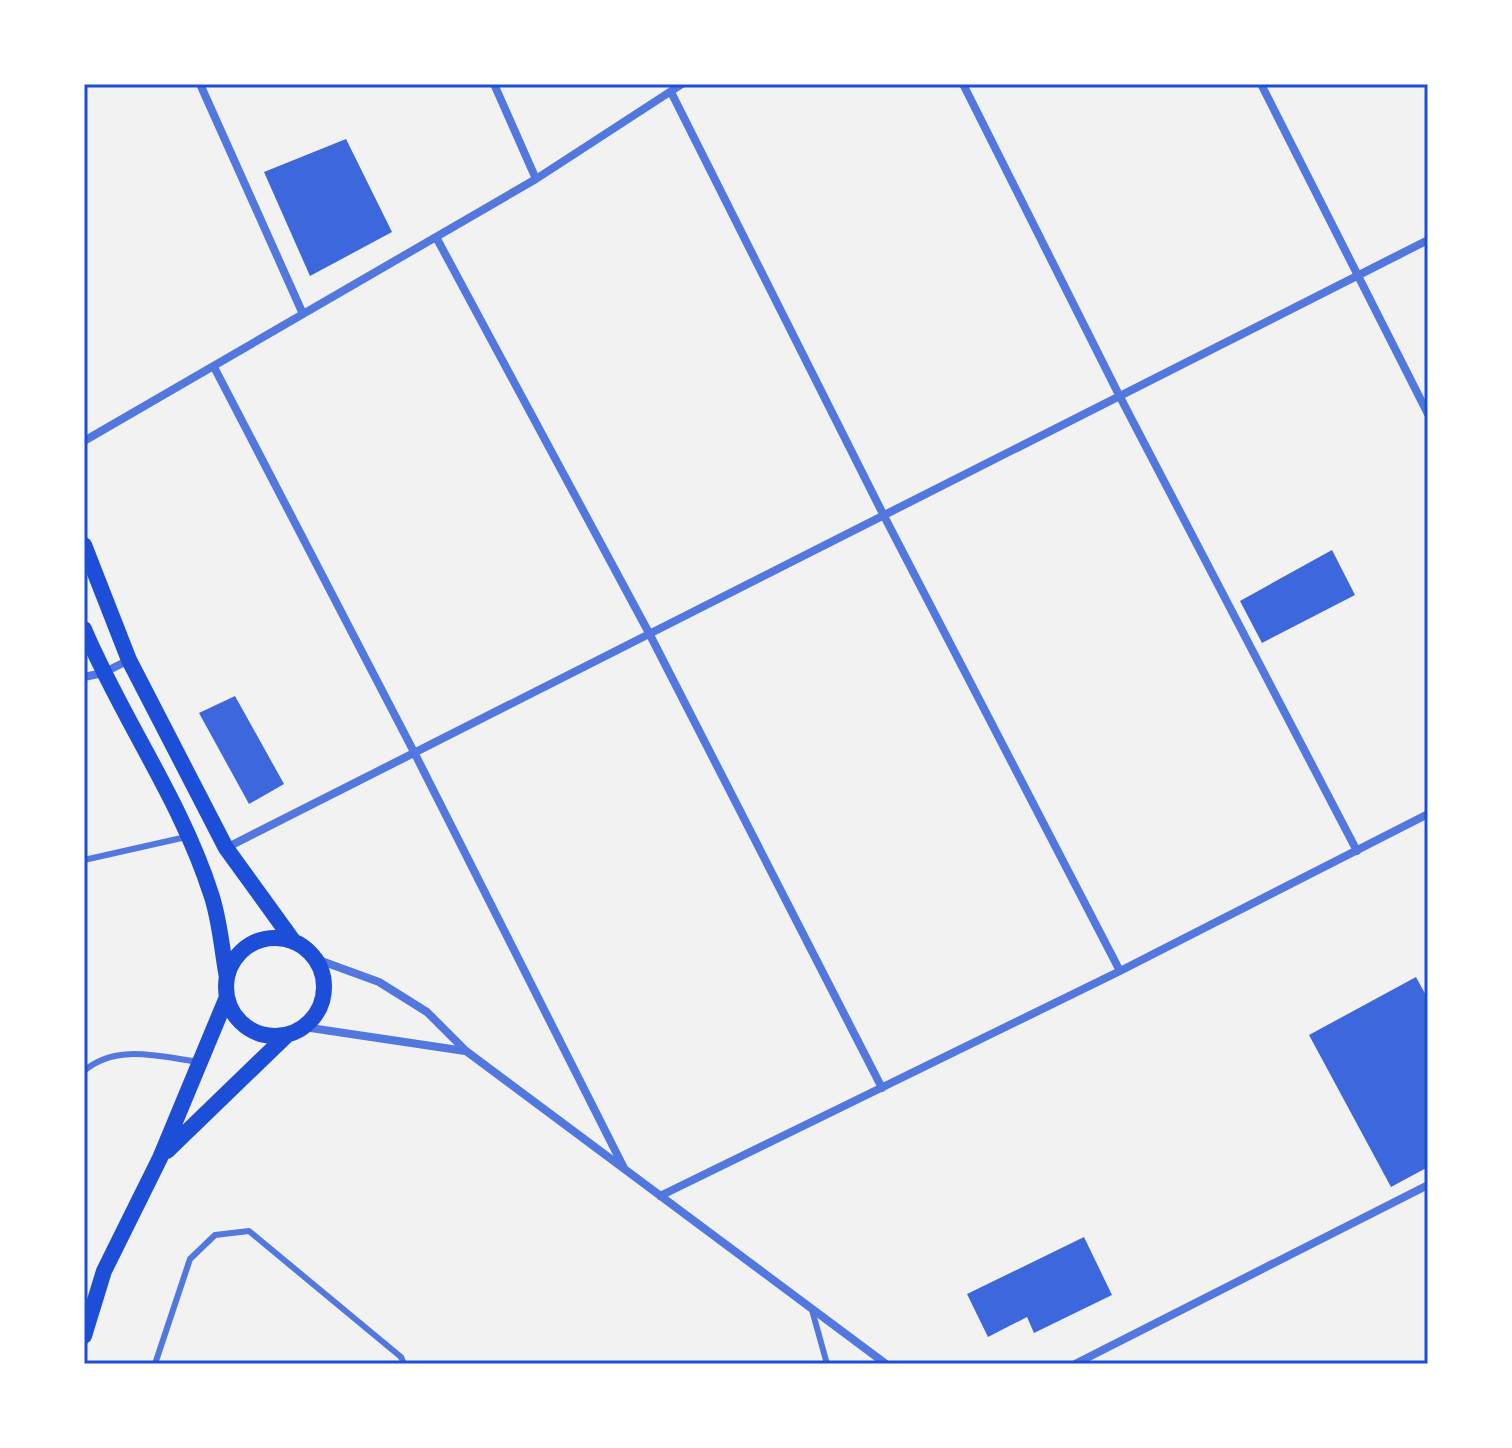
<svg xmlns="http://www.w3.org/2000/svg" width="1512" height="1448" font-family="'Archivo Narrow',sans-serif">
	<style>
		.building { fill: #3d67dc }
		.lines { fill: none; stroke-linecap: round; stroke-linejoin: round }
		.service { stroke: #5277de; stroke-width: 6 }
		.minor { stroke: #5277de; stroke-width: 8 }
		.secondary { stroke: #1d4ed8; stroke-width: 16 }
		.neatline { fill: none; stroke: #1d4ed8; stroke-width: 3 }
	</style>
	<rect width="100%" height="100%" fill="#f2f2f2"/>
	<path class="building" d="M346,139l46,93 -82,44 -46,-104z
		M1332,550l23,45 -93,48 -22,-42z
		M235,696l49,88 -35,20 -50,-91z
		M1416,977l12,22v168l-37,20 -82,-152z
		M1084,1237l28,58 -78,38 -7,-16 -39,20 -21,-43z"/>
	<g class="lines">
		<path class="service" d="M84,860l102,-23
			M84,1071c32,-28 77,-14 115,-9
			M812,1310l15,54
			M155,1364l35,-105 25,-24 34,-4 152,126 3,7"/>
		<path class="minor" d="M200,84l103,230
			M494,84l42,95
			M963,84l156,311 238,456
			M1261,84l167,330
			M671,92l212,422 237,457
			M436,237l213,396 233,455
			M214,367l200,385 210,416
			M84,441l452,-262 146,-95
			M84,677l19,-4 26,-13
			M226,848l1202,-608
			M316,959l63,23 48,30 39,39 420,313
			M304,1027l161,24
			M660,1196l460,-225 308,-157
			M1075,1364l353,-179"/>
		<path class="secondary" d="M84,545l45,115 97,188 68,94
			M84,629c38,90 97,171 127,265 9,26 11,57 16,84
			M226 987a49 49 0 1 1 98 0a49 49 0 1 1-98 0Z
			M167,1151l120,-116
			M84,1336l20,-65 56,-113 67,-161"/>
	</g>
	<rect width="1512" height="1448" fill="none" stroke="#ffffff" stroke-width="172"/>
	<rect x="86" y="86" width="1340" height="1276" class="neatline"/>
</svg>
